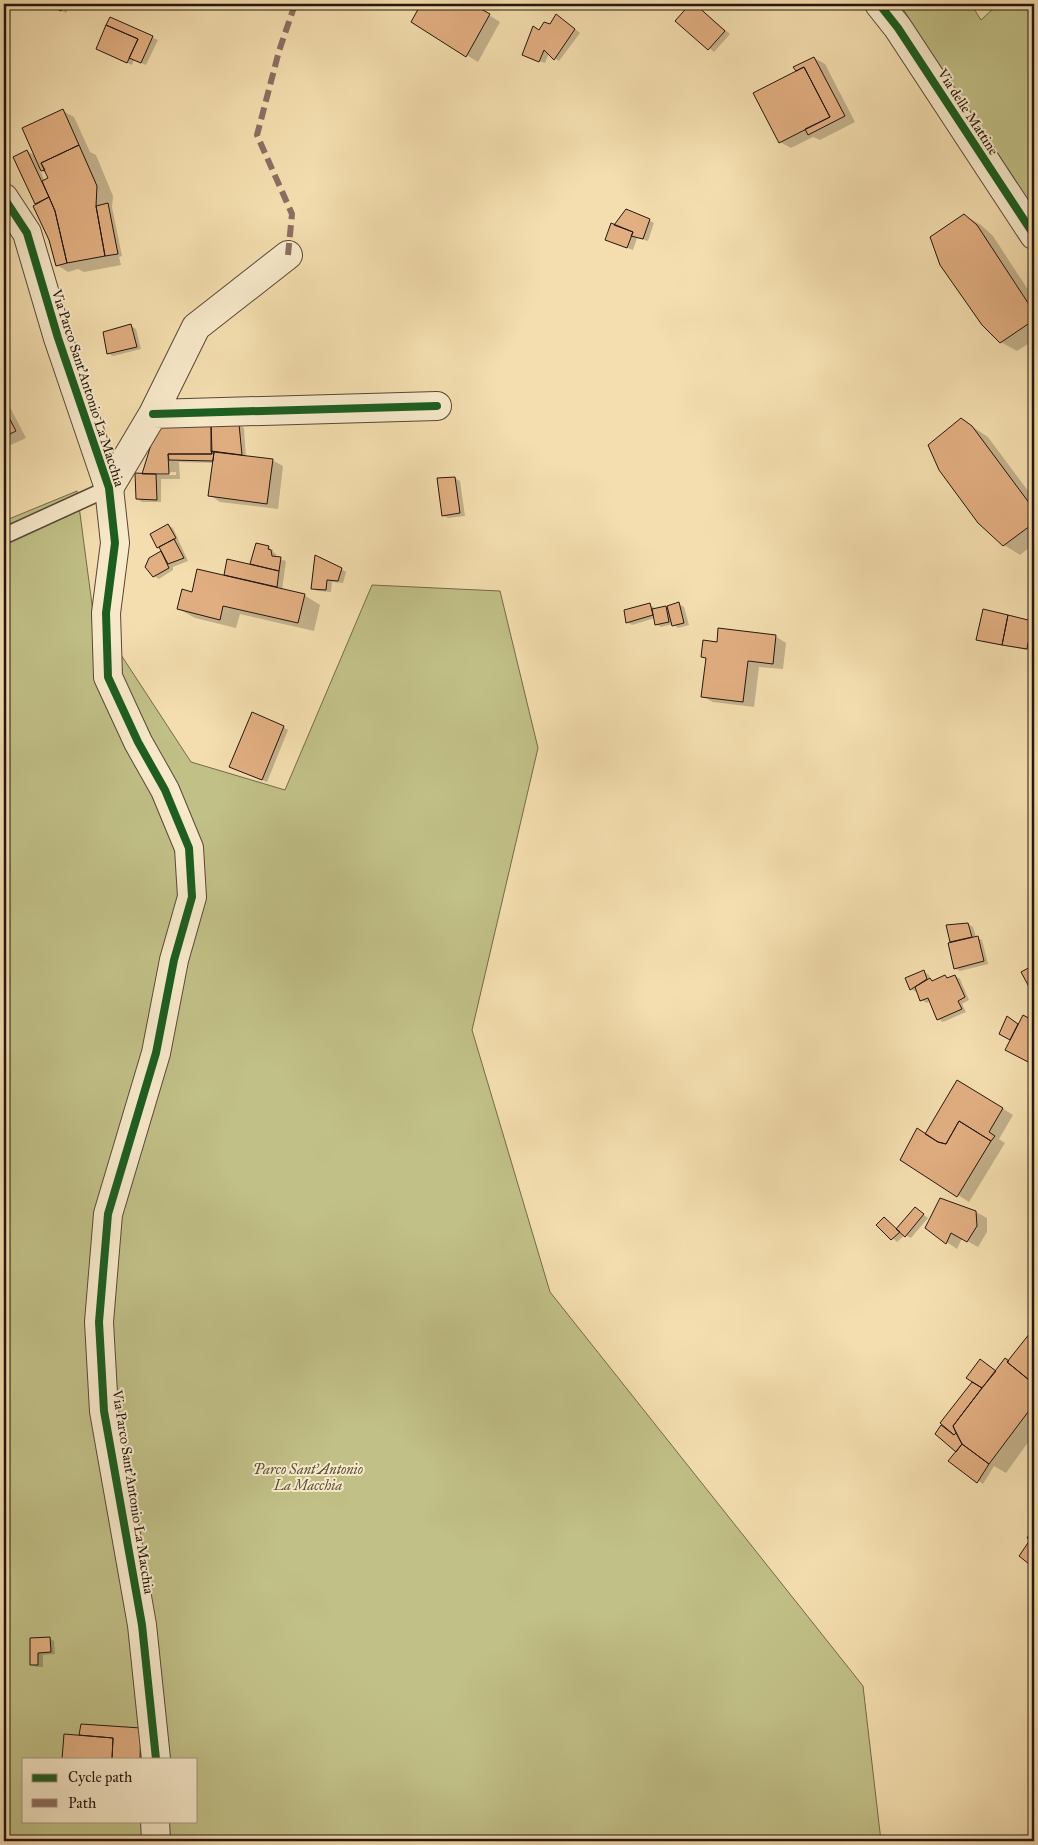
<svg xmlns="http://www.w3.org/2000/svg" width="1038" height="1845" font-family="'IM FELL Great Primer',serif">
	<style>
		.green { fill: #c1c087; stroke: #726b4b; fill-rule: evenodd }
		.shadow { fill: #0003; fill-rule: evenodd }
		.building { fill: #e2af82; stroke: #24160f }
		.lines { fill: none; stroke-linecap: round; stroke-linejoin: round }
		.service-casing { stroke: #584837; stroke-width: 18 }
		.minor-casing { stroke: #584837; stroke-width: 30 }
		.tertiary-casing { stroke: #584837; stroke-width: 30 }
		.service { stroke: #f8eacb; stroke-width: 15 }
		.minor { stroke: #f8eacb; stroke-width: 28 }
		.tertiary { stroke: #f8eacb; stroke-width: 28 }
		.quiet { stroke: #8d6e63; stroke-width: 6; stroke-dasharray: 12 6; stroke-linecap: butt }
		.cycleway-casing { stroke: #f8eacb; stroke-width: 11 }
		.cycleway { stroke: #1b5e20; stroke-width: 8 }
		.labels { text-anchor: middle; dominant-baseline: central; stroke-width: 4; stroke-linejoin: round; paint-order: stroke }
		.street-label { font-size: 14px; fill: #24160f; stroke: #f8eacb }
		.park-label { font-size: 14px; font-style: italic; fill: #5b5239; stroke: #f8eacb }
	</style>
	<rect width="100%" height="100%" fill="#f4deaf"/>
	<filter id="stains"><feTurbulence type="fractalNoise" baseFrequency=".004" numOctaves="4"/><feColorMatrix values="0 0 0 0 .2 0 0 0 0 .09 0 0 0 0 .02 0 0 0 .5 -.17"/></filter>
	<radialGradient id="worn" r=".72"><stop offset=".6" stop-color="#630" stop-opacity="0"/><stop offset="1" stop-color="#630" stop-opacity=".3"/></radialGradient>
	<path class="green" d="M900,4h71l10,16 17,-16h36v214z
		M77,491l16,121 98,150 94,28 87,-205 128,6 38,157 -66,282 78,262 313,394 18,155h-877v-1320zM24,1759h172v62h-172z"/>
	<path class="shadow" d="M49,4h22l-5,9z
		M422,4l9,2v-2h40l29,18 -22,40 -65,-41z
		M692,4l5,2 33,28 -16,18 -37,-31z
		M111,19l47,21 -12,25 -12,-5 -2,5 -30,-13z
		M562,19l18,14 -21,28 -10,-8 -4,10 -17,-6 12,-25z
		M814,58l11,6 30,58 -35,18 -7,-3 -22,11 -11,-6 19,-71 -4,-4z
		M63,111l11,6 16,35 6,3 17,41 -1,11 10,49 -3,1 2,8 -37,7 -6,-3 -10,3 -11,-7 -20,-60 -22,-47 12,-7 8,5zM39,169l9,5 2,5 -5,2z
		M964,215l17,10 12,11 41,63v41l-17,11 -16,-9z
		M649,220l5,3 -6,18 -11,-3 -4,12 -22,-8z
		M131,326l5,3 5,20 -28,7 -5,-3z
		M4,405l7,4 15,29 -22,10z
		M961,419l27,18 46,62v45l-14,11 -16,-10z
		M159,424l80,1 5,3 2,29 26,3 11,6 -5,43 -58,-7 -10,-7 4,-32 -35,-1 1,17h-19v23h-19l-5,-3 6,-24zM176,472v3h-20l-3,-2z
		M455,478l5,3 5,35 -17,2 -5,-3z
		M168,525l5,3 15,33 -15,6v3l-14,9 -5,-3 -4,-17 12,-8 -4,-4z
		M257,545l11,2 5,3v2l3,2v4l10,3 -4,29 22,5 16,10 -6,26 -74,-17 -4,14 -41,-10 -16,-9 14,-16 32,-17 3,-16 23,6z
		M341,569l5,3 -3,11 -11,-1 -1,10 -14,-1 -5,-3z
		M679,604l5,3 5,18 -11,3 -5,-4 -12,3 -5,-3 -1,-6 -23,7 -5,-3 23,-17 6,4 10,-2 3,2z
		M1031,622l3,2v37l-1,-10 -50,-9 -5,-3z
		M775,636l11,7 -3,26 -24,-2 -5,40 -41,-5 -11,-6 5,-37 -4,-2 15,-13z
		M283,727l5,3 -21,52 -31,-13z
		M968,924l5,3 3,10 6,3 6,24 -28,7 -5,-3 -7,-42z
		M924,972l5,3 1,4 4,2 11,-5 4,2 6,-2 5,3 9,21 -7,4 4,8 -23,10 -5,-3 -8,-18 -3,2 -6,-3 -4,-9 -1,1 -5,-3z
		M1023,1016l11,6v42l-16,-8 -6,-16 -12,-7 13,-13 6,5z
		M958,1081l55,34 -14,24 6,4 -36,59 -68,-43 25,-24z
		M920,1212l8,6 -17,20 -6,-3 -8,7 -19,-17 6,-6 13,11z
		M976,1212l11,6v14l-9,15 -16,-9 -5,11 -31,-21z
		M1034,1329v105l-28,39 -12,-7 -11,18 -33,-23 7,-9 -20,-18 6,-9 -2,-2 33,-41 22,-10 13,-10z
		M49,1638l5,3 1,13 -12,1v12h-6l-5,-2 -1,-26z
		M82,1725l79,17v17h-97l16,-23z
		M99,1821h60v1z"/>
	<path class="building" d="M47,4h18l-4,7z
		M421,4h51l18,10 -24,43 -55,-35z
		M690,4h5l30,27 -17,19 -33,-29z
		M556,14l19,15 -21,31 -10,-10 -5,12 -17,-7 11,-29 6,4 5,-8 6,2z
		M110,17l43,19 -12,27 -12,-5 9,-19 -32,-14z
		M106,25l32,14 -11,24 -31,-14z
		M814,57l31,59 -37,19 -3,-6 25,-12 -26,-50 -8,4 -3,-4z
		M804,67l26,50 -51,26 -26,-50z
		M63,109l16,36 -38,18 4,7 -4,1 -19,-43z
		M79,145l18,41 -1,20 9,50 -38,7 -12,-52 -13,-30 6,-3 -7,-15z
		M27,150l22,47 -14,7 -22,-47z
		M49,197l6,14 12,52 -11,3 -7,-26 -16,-34z
		M108,203l10,51 -13,2 -9,-50z
		M626,209l24,10 -7,20 -12,-3 2,-4 -19,-7z
		M964,214l13,11 55,84 2,11 -34,23 -18,-18 -42,-60 -10,-28z
		M611,223l22,9 -6,16 -22,-8z
		M131,324l6,23 -30,7 -4,-22z
		M4,408l12,23 -12,6z
		M961,418l11,8 58,78 4,19 -31,23 -25,-23 -39,-53 -11,-25z
		M158,422h53l1,32h-44l1,20h-27z
		M211,422l28,2 3,31 -31,-4z
		M211,451l3,1 -1,9 -44,-1 -1,-6h44z
		M214,452l59,7 -6,45 -59,-8z
		M135,473l21,1 1,26 -21,-1z
		M455,477l5,36 -18,3 -5,-38z
		M168,524l8,14 -19,10 -7,-14z
		M174,539l10,19 -16,6 -9,-17z
		M256,543l13,3 -1,3 3,1 1,6 9,1 -2,14 -29,-7z
		M161,551l8,17 -16,9 -8,-10 4,-9z
		M315,555l27,13 -4,13 -11,-1 -1,10 -15,-1z
		M227,559l52,12 -2,16 -53,-12z
		M197,569l108,25 -7,29 -75,-17 -3,14 -43,-11 5,-20 10,3z
		M679,602l5,21 -12,3 -5,-20z
		M650,603l3,12 -27,8 -2,-13z
		M666,606l3,16 -14,3 -3,-16z
		M983,609l25,6 -6,30 -26,-5z
		M1008,615l24,6 -5,28 -25,-4z
		M718,628l58,7 -3,29 -25,-3 -5,41 -42,-5 5,-39 -5,-1 2,-17 14,2z
		M1030,641l4,1v20h-1z
		M252,712l32,14 -22,54 -33,-13z
		M968,923l4,14 -22,5 -4,-17z
		M978,936l6,25 -30,8 -6,-26z
		M1034,965v31l-13,-24z
		M924,970l3,9 -17,11 -5,-12z
		M945,975l2,3 8,-3 10,22 -7,4 4,8 -25,11 -9,-22 -8,3 -5,-14 15,-9 2,3z
		M1023,1015l11,6v44l-29,-15z
		M1007,1016l11,8 -8,16 -11,-6z
		M957,1080l46,28 -14,24 6,4 -4,5 -32,-20 -13,23 -8,-2 -13,-8z
		M959,1121l32,20 -34,56 -57,-37 17,-32 21,14 8,2z
		M940,1198l36,13 1,15 -10,16 -16,-9 -5,11 -21,-16z
		M915,1207l9,7 -19,23 -9,-8z
		M884,1217l16,15 -9,8 -15,-15z
		M1034,1328v56l-27,-22z
		M1005,1358l4,3 -2,1 27,22v20l-45,60 -27,-20 -9,-18z
		M980,1359l16,12 -14,17 -16,-10z
		M972,1382l10,6 -29,38 3,7 -2,2 -14,-12z
		M941,1425l13,10 2,-2 6,11 -6,8 -21,-18z
		M962,1444l27,20 -12,19 -29,-22z
		M1034,1527v15l-7,-4z
		M1030,1540l4,2v26l-15,-12z
		M50,1637l1,15 -13,1v12h-8v-27z
		M81,1724l60,4 -1,31h-28l1,-21 -34,-3z
		M64,1734l49,4 -1,21h-50z"/>
	<g class="lines">
		<g class="service-casing">
			<path id="service" d="M4,536l105,-48"/>
		</g>
		<g class="minor-casing">
			<path id="minor" d="M879,4l19,24 136,207
				M4,198l23,35 31,105 51,150
				M153,414l284,-8
				M109,488l44,-74 43,-87 92,-72"/>
		</g>
		<g class="tertiary-casing">
			<path id="tertiary" d="M109,488l6,55 -9,70 2,64 30,65 27,48 24,58 3,49 -18,63 -18,93 -48,161 -9,108 5,89 38,214 14,134
				M155,1821l1,20"/>
		</g>
		<use href="#service" class="service"/>
		<use href="#minor" class="minor"/>
		<use href="#tertiary" class="tertiary"/>
		<path class="quiet" d="M288,255l4,-41 -35,-79 22,-84 16,-47"/>
		<g class="cycleway-casing">
			<path id="cycleway" d="M879,4l19,24 136,207
				M4,198l23,35 31,105 51,150 6,55 -9,70 2,64 30,65 27,48 24,58 3,49 -18,63 -18,93 -48,161 -9,108 5,89 38,214 14,134
				M153,414l284,-8"/>
		</g>
		<use href="#cycleway" class="cycleway"/>
	</g>
	<g class="labels">
		<g class="street-label">
			<text transform="translate(968 112) rotate(57)">Via delle Mattine</text>
			<text transform="translate(88 388) rotate(72)">Via Parco Sant'Antonio La Macchia</text>
			<text transform="translate(133 1492) rotate(81)">Via Parco Sant'Antonio La Macchia</text>
		</g>
		<g class="park-label">
			<text x="308" y="1469">Parco Sant'Antonio<tspan x="308" dy="16">La Macchia</tspan></text>
		</g>
	</g>
	<rect width="1038" height="1845" fill="none" stroke="#f4deaf" stroke-width="20"/>
	<rect x="5" y="5" width="1028" height="1835" fill="none" stroke="#24160f" stroke-width="2.5"/>
	<rect x="10" y="10" width="1018" height="1825" fill="none" stroke="#24160f"/>
	<rect x="22" y="1758" width="175" height="65" fill="#f8eacb" stroke="#a39580"/>
	<rect x="32" y="1774" width="25" height="8" fill="#1b5e20" stroke="#a39580"/>
	<text x="68" y="1782" font-size="15" fill="#24160f">Cycle path</text>
	<rect x="32" y="1799" width="25" height="8" fill="#8d6e63" stroke="#a39580"/>
	<text x="68" y="1808" font-size="15" fill="#24160f">Path</text>
	<rect width="100%" height="100%" filter="url(#stains)"/>
	<rect width="100%" height="100%" fill="url(#worn)"/>
</svg>
